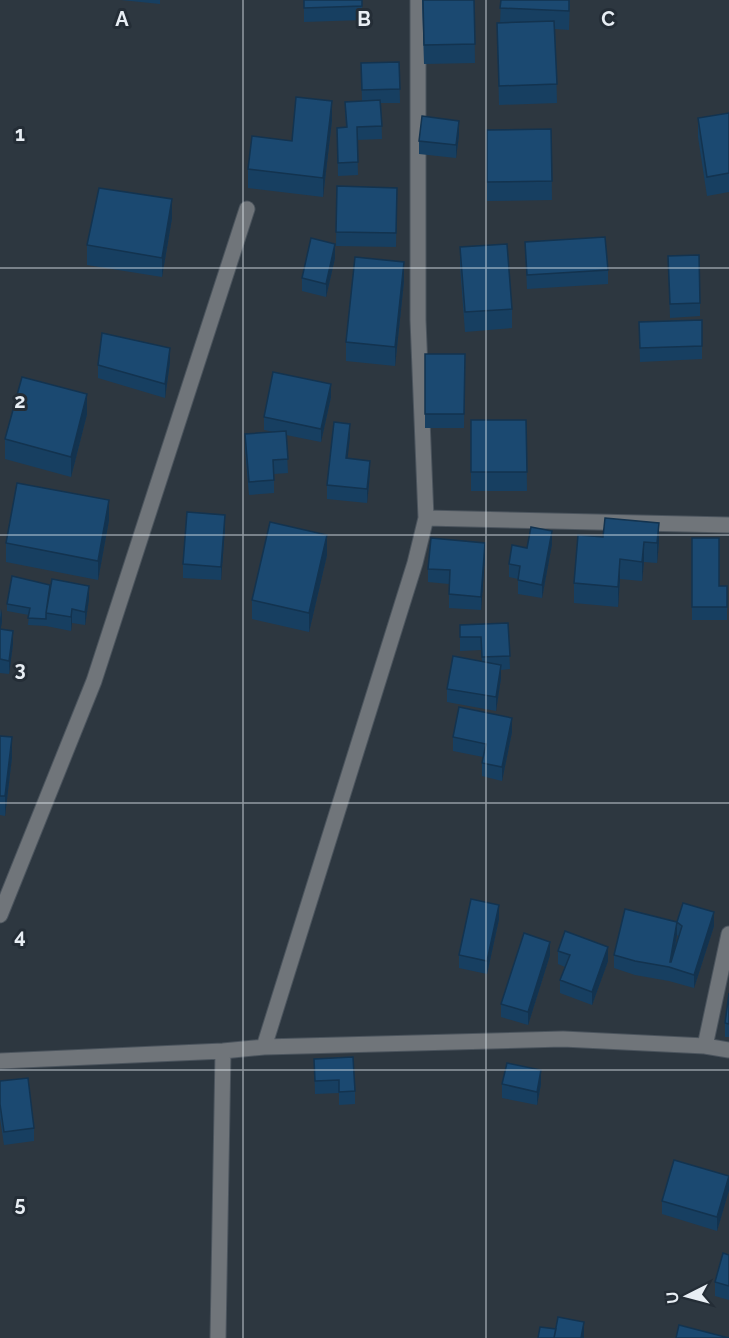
<svg xmlns="http://www.w3.org/2000/svg" width="729" height="1338" font-family="Raleway,sans-serif">
	<style>
		.lines { fill: none; stroke-linecap: round; stroke-linejoin: round }
		.minor-casing { stroke: #4b545d; stroke-width: 17 }
		.minor { stroke: #70757a; stroke-width: 15 }
		.wall { fill: #173f61; fill-rule: evenodd }
		.shaded-wall { fill: #13334f }
		.building { fill: #1b4971; stroke: #13334f; stroke-width: 1.5; fill-rule: evenodd }
		.grid { fill: none; stroke: #e8eef4; stroke-width: 1.5; stroke-opacity: 0.55 }
		.grid-label { font-size: 20px; text-anchor: middle; font-weight: bold; fill: #e8eef4; stroke: #242d36; stroke-width: 6; stroke-linejoin: round; paint-order: stroke }
	</style>
	<rect width="100%" height="100%" fill="#2d3740"/>
	<g class="lines">
		<g class="minor-casing">
			<path id="minor" d="M426,518l303,7
				M0,915l94,-234 153,-472
				M705,1046l24,-112
				M264,1047l151,-484 11,-45 -8,-198v-320
				M0,1061l223,-10 41,-4 299,-8 142,7 24,4
				M218,1338l5,-287"/>
		</g>
		<use href="#minor" class="minor"/>
	</g>
	<path class="wall" d="M121,0h39v4z
		M304,0h58v20l-58,2z
		M422,0h52l1,63 -51,1z
		M501,0h69l-1,30 -14,-1 2,74 -58,2 -2,-82h3z
		M399,62l1,41h-19l1,36 -25,1 1,35 -20,1 -1,-48 9,-1 -1,-25 17,-1 -1,-38z
		M729,113v79l-22,4 -9,-59v-19z
		M332,120l-9,77 -75,-9v-19l44,-28z
		M551,129l1,71 -65,1v-71z
		M459,135l-3,23 -37,-4v-13z
		M337,186l60,2 -1,59 -60,-1z
		M172,218l-10,59 -75,-12v-20z
		M525,242l83,28v14l-81,5z
		M460,247l52,62v19l-47,4 -5,-66z
		M668,256l32,47v13l-30,2z
		M335,258l-9,39 -24,-6v-13z
		M404,281l-9,85 -49,-5v-19z
		M702,320v39l-62,3 -1,-40z
		M425,354h40l-1,74h-39z
		M170,362l-5,36 -67,-20v-13z
		M331,397l-10,45 -35,-7 2,38 -14,1v19l-25,2 -4,-47v-14l29,-2 -10,-2v-13z
		M87,414l-16,63 -66,-18v-20z
		M471,420h55l1,71h-56z
		M350,437l-3,21 23,16 -3,29 -40,-4v-14z
		M109,520l-11,60 -92,-18v-19z
		M225,528l-4,52 -38,-2v-14z
		M578,535l81,7 -2,21 -13,-1 -2,19 -22,-2 -2,28 -44,-4v-20z
		M692,538l27,48h8v34h-35z
		M552,544l-10,54 -24,-4v-15l-9,-2v-13l18,-16z
		M327,555l-18,77 -57,-13v-19z
		M485,556l-4,54 -32,-2v-24l-21,-2v-13z
		M89,599l-4,26 -13,-2 -1,8 -25,-5 -18,-1 1,-10 -22,-4v-7z
		M0,608l2,14 -2,7 13,15 -4,30 -9,-1z
		M508,623l2,46 -9,1v8l-5,33 -49,-9v-13l35,-28 -1,-11 -21,1v-26z
		M512,732l-10,49 -20,-5v-13l1,-6 -30,-6v-14z
		M0,736l12,21 -7,59 -5,-1z
		M499,919l-12,55 -28,-6v-13z
		M677,922l37,4 -20,62 -25,-7 -34,-6 -21,-7v-13zM677,935l2,2 -5,15z
		M558,951l50,10 -16,44 -32,-12v-13l5,-13 -7,-3z
		M550,955l-22,70 -27,-8v-13z
		M729,993v44h-4v-14z
		M314,1059l41,32v13l-16,1v-12l-24,1z
		M0,1081l34,47v13l-30,4 -4,-27z
		M502,1084h39l-4,21 -35,-7z
		M729,1190l-12,41 -55,-17v-13z
		M729,1255v45l-14,-4v-14z"/>
	<path class="shaded-wall" d="M332,101v19l-9,77v-19z
		M459,121v14l-3,23v-13z
		M172,199v19l-10,59v-19z
		M335,244v14l-9,39v-13z
		M404,262v19l-9,85v-19z
		M170,348v14l-5,36v-14z
		M331,384v13l-10,45v-13z
		M87,394v20l-16,63v-20z
		M350,424v13l-4,35v-14z
		M370,461v13l-3,29v-14z
		M109,500v20l-11,60v-19z
		M225,515v13l-4,52v-13z
		M659,523v19l-2,21v-20z
		M552,531v13l-10,54v-13z
		M327,535v20l-18,77v-19z
		M644,542v20l-2,19v-19z
		M485,543v13l-4,54v-13z
		M620,559v20l-2,28v-20z
		M89,586v13l-4,26v-13z
		M2,609v13l-2,10v-13z
		M72,609v14l-1,8v-14z
		M13,631v13l-4,30v-13z
		M501,665v13l-5,33v-14z
		M512,718v14l-10,49v-14z
		M12,737v20l-7,59v-20z
		M499,905v14l-12,55v-13z
		M714,912v14l-20,62v-13z
		M677,922v13l-6,33 -1,-6z
		M550,942v13l-22,70v-13z
		M608,947v14l-16,44v-13z
		M541,1070v14l-4,21v-13z
		M729,1176v14l-12,41v-14z
		M584,1322v16h-3z"/>
	<path class="building" d="M304,0h58v6l-58,2z
		M423,0h51l1,44 -51,1z
		M501,0h68v11l-69,-3z
		M554,21l3,63 -58,2 -2,-63z
		M399,62l1,27 -38,1 -1,-27z
		M296,97l36,4 -9,77 -75,-9 4,-33 40,5z
		M380,100l2,26 -25,1 1,35 -20,1 -1,-35 10,-1 -2,-25z
		M729,113v60l-22,4 -9,-59z
		M422,116l37,5 -3,24 -37,-4z
		M551,129l1,52 -65,1v-52z
		M337,186l60,2 -1,45 -60,-1z
		M99,188l73,11 -10,59 -75,-13z
		M605,237l3,33 -81,5 -2,-33z
		M311,238l24,6 -9,40 -24,-6z
		M507,244l5,65 -47,3 -5,-65z
		M699,255l1,48 -30,1 -2,-48z
		M355,257l49,5 -9,85 -49,-5z
		M702,320v26l-62,2 -1,-26z
		M102,333l68,15 -5,36 -67,-19z
		M425,354h40l-1,60h-39z
		M273,372l58,12 -10,45 -57,-12z
		M22,377l65,17 -16,63 -66,-18z
		M471,420h55l1,52h-56z
		M334,422l16,2 -4,34 24,3 -3,28 -40,-4z
		M286,431l2,28 -15,1 1,20 -25,2 -4,-48z
		M17,483l92,17 -11,61 -92,-18z
		M187,512l38,3 -4,52 -38,-3z
		M605,518l54,5 -2,20 -13,-1 -2,20 -22,-3 -2,28 -44,-4 4,-48 25,2z
		M270,522l57,13 -18,78 -57,-13z
		M531,527l21,4 -10,54 -24,-5 2,-14 -11,-2 3,-19 15,3z
		M431,538l54,5 -4,54 -32,-3 1,-24 -22,-1z
		M692,538h27v48h8v21h-35z
		M12,576l38,9 -4,28v6l-18,-1 2,-10 -23,-4z
		M52,579l37,7 -4,26 -13,-3 -1,8 -25,-4z
		M508,623l2,33 -28,1 -1,-20h-21v-12z
		M0,629l13,2 -4,30 -9,-2z
		M453,656l48,9 -5,32 -49,-8z
		M459,707l53,11 -10,49 -20,-4 4,-19 -33,-7z
		M0,736l12,1 -7,59h-5z
		M471,899l28,6 -12,56 -28,-6z
		M683,903l31,9 -20,63 -25,-8 -34,-6 -21,-6 11,-46 52,13zM677,922l5,4 -11,36h-1z
		M565,931l43,16 -16,45 -32,-12 10,-25 -12,-4z
		M524,933l26,9 -22,70 -27,-8z
		M729,993v31l-4,-1z
		M353,1057l2,34 -16,1v-12l-24,1 -1,-22z
		M507,1063l34,7 -4,22 -35,-8z
		M28,1078l6,50 -30,4 -4,-28v-23z
		M674,1160l55,16 -12,41 -55,-16z
		M723,1253l6,2v31l-14,-4z
		M558,1317l26,5 -3,16h-27z
		M679,1325l50,13h-53z
		M540,1327l16,2 -2,9h-16z"/>
	<path class="grid" d="M243,0v1338M486,0v1338M0,268h729M0,535h729M0,803h729M0,1070h729"/>
	<g class="grid-label">
		<text x="122" y="26">A</text>
		<text x="364" y="26">B</text>
		<text x="608" y="26">C</text>
		<text x="20" y="141">1</text>
		<text x="20" y="408">2</text>
		<text x="20" y="676">3</text>
		<text x="20" y="943">4</text>
		<text x="20" y="1211">5</text>
	</g>
	<g transform="translate(687 1296) rotate(264)" stroke="#242d36" stroke-width="4.5" paint-order="stroke">
	<path d="M0-4.5L10 22L0 15L-10 22Z" fill="#e8eef4"/>
	<text y="-9" font-size="16" font-weight="bold" text-anchor="middle" fill="#e8eef4">U</text>
	</g>
</svg>
